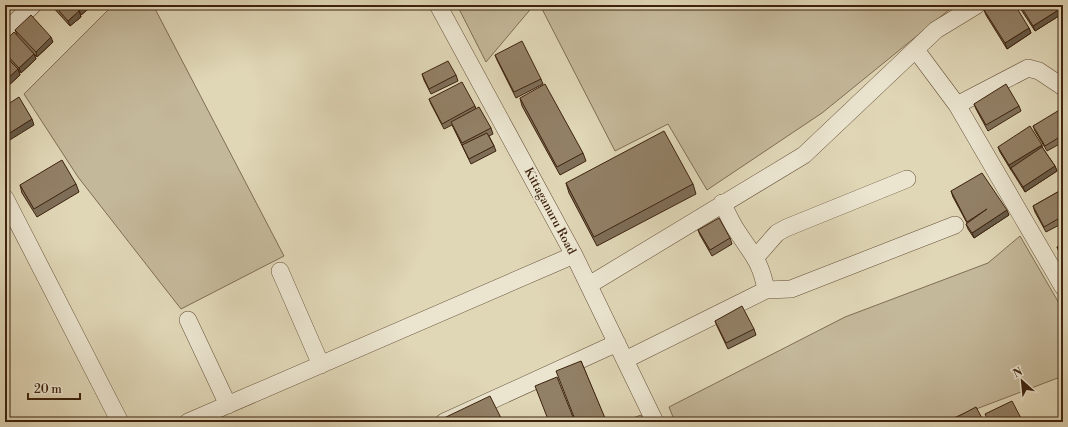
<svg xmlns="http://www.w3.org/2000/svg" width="1068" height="427" font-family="'Libre Bodoni',serif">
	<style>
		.green { fill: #c4b89a; stroke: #806d54 }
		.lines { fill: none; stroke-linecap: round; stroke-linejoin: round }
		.minor-casing { stroke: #664f38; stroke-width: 18 }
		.minor { stroke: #ebe5d0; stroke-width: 17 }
		.wall { fill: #7e6e58; stroke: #3d220e }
		.shaded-wall { fill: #665a47; stroke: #3d220e }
		.building { fill: #928066; stroke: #3d220e }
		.labels { text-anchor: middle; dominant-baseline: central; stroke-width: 3.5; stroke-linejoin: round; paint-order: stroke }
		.street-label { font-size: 12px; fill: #3d220e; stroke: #ebe5d0 }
	</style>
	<rect width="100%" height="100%" fill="#e0d7b7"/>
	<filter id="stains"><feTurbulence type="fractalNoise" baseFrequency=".005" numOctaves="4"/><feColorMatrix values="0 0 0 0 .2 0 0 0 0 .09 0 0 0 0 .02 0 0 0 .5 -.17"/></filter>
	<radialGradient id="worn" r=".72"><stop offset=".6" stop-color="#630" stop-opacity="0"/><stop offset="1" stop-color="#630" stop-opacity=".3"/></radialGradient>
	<path class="green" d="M113,5h40l131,251 -103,53 -103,-132 -54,-83z
		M457,5h77l-48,57z
		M540,5h415l-133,108 -115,77 -39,-66 -53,27z
		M1020,236l43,74v66l-121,46h-267l-6,-15 176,-90 143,-54z
		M641,415l3,7h-22z"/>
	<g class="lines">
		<g class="minor-casing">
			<path id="minor" d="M438,5l136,250 81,167
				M5,32l28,-27
				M916,50l41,55 106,182
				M957,105l71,-37 11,3 24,16
				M5,198l115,224
				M722,203c5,9 9,19 15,28 15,23 24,31 29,59
				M756,257l21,-24 9,-5 121,-49
				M280,271l41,94
				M589,285l215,-130 132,-125 41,-25
				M188,320l40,85
				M625,360l141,-70 25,-1 164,-64
				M188,422l386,-167
				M444,422l173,-79"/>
		</g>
		<use href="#minor" class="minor"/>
	</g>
	<path class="wall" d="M51,5h40l1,1 -11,9 -1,-1 1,3 -11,9z
		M1018,5h39l3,4 2,5 -27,17z
		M984,10l45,18 2,5 -24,16 -21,-34z
		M15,30l38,12 -16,15 -3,-3 2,5 -15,14 -3,-4 2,6 -12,11 -3,-4v-41l12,-6z
		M495,55l46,24 2,5 -27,14 -19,-38z
		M422,74l34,1 2,6 -27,13 -7,-14z
		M520,98l63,55 3,8 -26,14 -38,-69z
		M429,99l46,7 1,3 15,19 2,6 -4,2 5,10 2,5 -25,13 -19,-39 -8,4 -13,-25z
		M974,104l45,2 2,5 -33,20 -12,-22z
		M1063,112v30l-16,9 -12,-20 -2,-5z
		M998,147h44l13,19 2,5 -32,21 -12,-19 -2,-3 -11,-18z
		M566,183l127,1 3,10 -99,52 -28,-53z
		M76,184l3,8 -42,25 -15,-24 -2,-8z
		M1063,189v34l-17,9 -11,-20 -2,-6z
		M951,191l58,24 -35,23 -6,-9 -2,-5 1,-1 -14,-26z
		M698,230l32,8 2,6 -20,12 -12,-21z
		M1063,243v16l-4,-7 -2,-5z
		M715,321l39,8 2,6 -28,14 -11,-23z
		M581,361l25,61h-30z"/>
	<path class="shaded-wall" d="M85,5h6l1,1 -11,9 -2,-5z
		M1060,9l2,5 -27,17 -2,-5z
		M79,11l2,6 -11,9 -2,-5z
		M1029,28l2,5 -24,16 -2,-6z
		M51,37l2,5 -16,15 -1,-5z
		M34,54l2,5 -15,14 -2,-5z
		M18,69l2,6 -12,11 -2,-6z
		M32,119l2,6 -29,18v-7z
		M1042,145l1,5 -32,18v2l-2,-5z
		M1055,166l2,5 -32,21 -2,-5z
		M1007,210l2,5 -35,23 -2,-5z"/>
	<path class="building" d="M54,5h19l6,6 -11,10z
		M75,5h10l-6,5z
		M991,5h24l14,23 -24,15 -21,-33z
		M1020,5h37l3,4 -27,17z
		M31,15l20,22 -15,15 -21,-22z
		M14,32l20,22 -15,14 -14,-15v-12z
		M522,41l19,38 -27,13 -19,-37z
		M5,56l13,13 -12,11 -1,-1z
		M448,61l8,14 -27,14 -7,-15z
		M462,82l13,24 -33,18 -13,-25z
		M545,84l38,69 -26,14 -37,-69z
		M1006,84l13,22 -33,19 -12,-21z
		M19,97l13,22 -27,17v-30z
		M479,107l12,21 -29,15 -11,-21z
		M1061,109l2,3v23l-18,11 -12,-20z
		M1030,126l12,19 -33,20 -11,-18z
		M664,131l29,53 -99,53 -28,-54z
		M487,133l7,13 -25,13 -7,-14z
		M1042,147l13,19 -32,21 -12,-19z
		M62,160l14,24 -42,25 -14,-24z
		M982,173l25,37 -35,23 -6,-9 21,-15 -20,13 -16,-31z
		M1063,189v27l-19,11 -11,-21z
		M719,218l11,20 -20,12 -12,-20z
		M1063,243v14l-6,-10z
		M742,306l12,23 -28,14 -11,-22z
		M581,361l24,57 -10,4h-19l-20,-51z
		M557,377l18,45h-26l-14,-36z
		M490,396l13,26h-57l-2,-4z
		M1012,401l11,21h-34l-4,-8z
		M976,407l8,15h-24l-3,-5z
		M947,419l1,3h-7z
		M441,420l1,2h-5z"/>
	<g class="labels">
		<g class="street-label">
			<text transform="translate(550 211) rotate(62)">Kittaganuru Road</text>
		</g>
	</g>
	<rect width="1068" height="427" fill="none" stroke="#e0d7b7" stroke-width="20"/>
	<rect x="6" y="6" width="1056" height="415" fill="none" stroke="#3d220e" stroke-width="2"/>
	<rect x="10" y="10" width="1048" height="407" fill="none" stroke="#3d220e"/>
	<g transform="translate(1022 381) rotate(333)" stroke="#ebe5d0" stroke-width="3" paint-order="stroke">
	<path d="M0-3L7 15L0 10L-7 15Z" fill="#3d220e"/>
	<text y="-6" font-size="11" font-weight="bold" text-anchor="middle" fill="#3d220e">N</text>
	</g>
	<path d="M28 393v6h52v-6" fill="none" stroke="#3d220e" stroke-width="2"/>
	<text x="34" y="393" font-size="12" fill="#3d220e" stroke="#ebe5d0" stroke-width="3" paint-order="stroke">20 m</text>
	<rect width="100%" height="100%" filter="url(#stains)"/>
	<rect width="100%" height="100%" fill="url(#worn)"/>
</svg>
